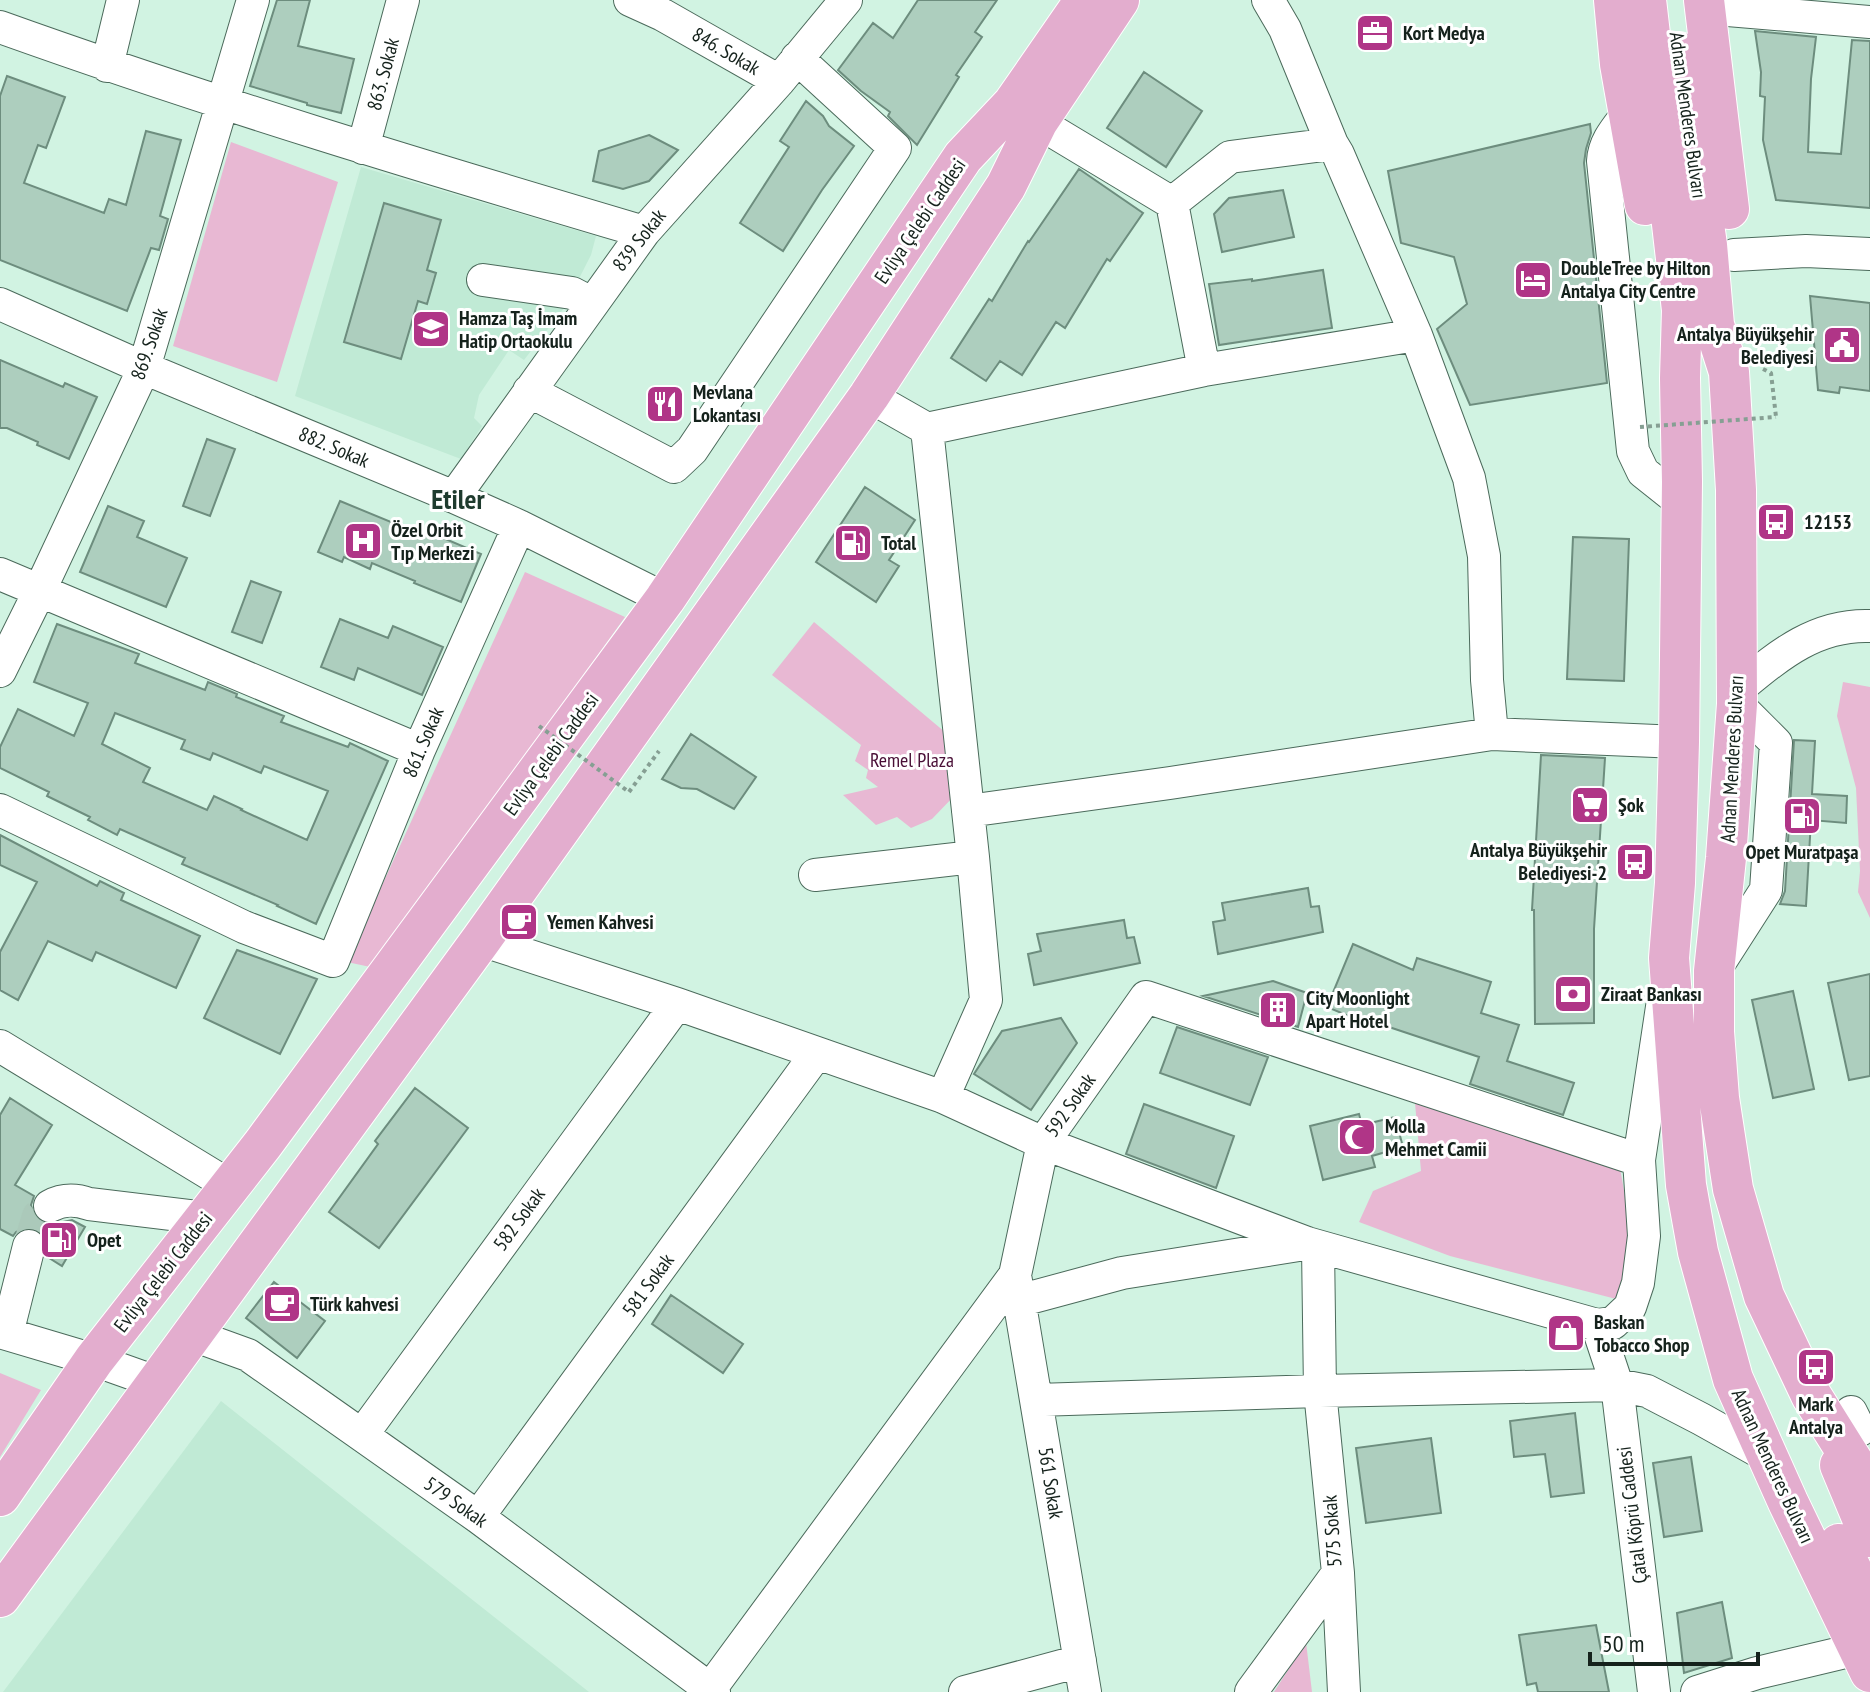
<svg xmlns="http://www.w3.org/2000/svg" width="1870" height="1692" font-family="'PT Sans Narrow',sans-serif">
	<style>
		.built { fill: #c0ead5 }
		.green { fill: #e8b8d3 }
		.building { fill: #adcebe; stroke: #6d8d7e; stroke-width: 2; fill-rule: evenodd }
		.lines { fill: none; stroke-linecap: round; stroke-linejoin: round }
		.minor-tunnel { stroke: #abc9ba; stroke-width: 32; stroke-dasharray: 32 16; stroke-linecap: butt }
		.minor-casing { stroke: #4b6a5b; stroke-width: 34 }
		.major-casing { stroke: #fff; stroke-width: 42 }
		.path { stroke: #869f93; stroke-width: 4; stroke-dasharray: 4 4; stroke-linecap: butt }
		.minor { stroke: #fff; stroke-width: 32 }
		.major { stroke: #e3adce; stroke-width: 40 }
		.path-bridge { stroke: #869f93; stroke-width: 4; stroke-dasharray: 4 4; stroke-linecap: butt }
		.labels { text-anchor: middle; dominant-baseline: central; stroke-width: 6; stroke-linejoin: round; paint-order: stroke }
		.poi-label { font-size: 20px; font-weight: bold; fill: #15221c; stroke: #fff; text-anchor: start }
		.street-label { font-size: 20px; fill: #15221c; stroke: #fff }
		.park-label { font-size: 20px; fill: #490f36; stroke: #fff }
		.district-label { font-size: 28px; font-weight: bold; fill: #1e3b2e; stroke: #fff }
	</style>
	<rect width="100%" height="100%" fill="#d1f3e2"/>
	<path class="built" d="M361,167l235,69 -5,19 -27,53 -40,52 -15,-10 -30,45 -5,23 8,8 -21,33 -166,-63z
		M221,1401l368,291h-586z"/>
	<path class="green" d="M231,142l107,40 -61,200 -104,-36z
		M525,572l100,45 -250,351 -28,-6z
		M814,622l138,116 4,56 -24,25 -21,9 -14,-11 -21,8 -33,-30 35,-8 -12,-9 2,-8 -13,-9 6,-16 -89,-70z
		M1843,682l27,5v231l-12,-26 2,-21 -4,-83 -19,-72z
		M1415,1103l205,65 11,62 -11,70 -170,-44 -91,-34 14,-31 48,-20z
		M0,1373l41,17 -41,67z
		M1306,1642l6,50h-38z"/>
	<path class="building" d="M277,0h33l-12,46 56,13 -13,54 -34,-8v-2l-57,-17z
		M918,0h79l-22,32 7,5 -26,38 3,2 -42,68 -29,-29 2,-4 -29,-21 -23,-21 35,-47 20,15z
		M1755,31l61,6 -5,42 -3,73 33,2 11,-114 18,1v167l-94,-8 -13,-60 2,-43 -5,-1 1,-24z
		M1144,72l58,39 -36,56 -59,-39z
		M7,76l58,21 -19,51 -8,-3 -14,38 80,30 5,-14 17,6 20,-74 35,9 -21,76 8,3 -9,31 -8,-2 -24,63 -127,-51v-164z
		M806,101l17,15 6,10 25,20 -32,44 -39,61 -43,-28 49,-76 -9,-6z
		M1590,124l1,9 -5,16 -2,14 23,220 -137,22 -33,-76 30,-25 -13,-47 -53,-14 -13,-72z
		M649,135l29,15 -29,31 -26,8 -30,-8 6,-30z
		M1079,169l64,44 -33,48 -3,-2 -42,69 -9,-6 -34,53 -22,-14 -14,20 -35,-23 38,-59 3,2 36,-60 1,1z
		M1283,190l11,47 -72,15 -8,-38 15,-16z
		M384,203l57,17 -14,50 9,3 -9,31 -9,-3 -17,58 -57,-17z
		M1323,270l9,58 -113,17 -10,-61 43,-5v2z
		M1810,296l60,7v88l-30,-4 -1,6 -21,-3z
		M0,360l63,27 2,-4 32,14 -28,62 -32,-14 1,-3 -31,-14h-7z
		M207,439l28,10 -25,67 -27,-10z
		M865,487l50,33 -26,40 10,6 -23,36 -60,-40z
		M340,501l92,38 2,-5 47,20 -20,48 -47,-19 1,-2 -43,-18 -2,6 -26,-12 -2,5 -24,-10z
		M108,506l36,15 -7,16 50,21 -21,49 -86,-35z
		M1573,537l56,2 -5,142 -57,-2z
		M251,581l30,11 -19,51 -30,-11z
		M340,619l48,19 5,-12 50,21 -21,48 -64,-27 -4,12 -33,-13z
		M57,624l82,30 -4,9 70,27 3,-8 29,12 -1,3 48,19 -3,6 67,25 2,-4 38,18 -72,163 -39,-18 1,-1 -96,-41 3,-6 -65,-29 -3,6 -29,-15 2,-3 -43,-21 2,-4 -49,-24v-21l18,-38 56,27 14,-33 -54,-21zM115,713l70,27 -4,9 29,11 3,-7 48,20 3,-7 64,25 -21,49 -66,-30 1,-1 -28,-13 -7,14 -64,-28 7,-14 -48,-24z
		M691,734l65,43 -22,32 -37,-20 -16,-1 -19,-9z
		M1794,740l21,1 -3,53 35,2 -1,27 -35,-3 -5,86 -26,-2 5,-13z
		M1541,755l64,3 -11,171v94l-59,1 -1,-114h-2z
		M0,835l97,51 3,-5 24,12 -3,7 79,36 -24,52 -80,-36 -4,9 -44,-20 -30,59 -18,-10v-38l37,-70 -37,-17z
		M1308,888l3,19 8,-1 4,26 -105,22 -5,-32 12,-2 -3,-17z
		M1124,920l3,18 7,-1 6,26 -106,22 -6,-31 13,-3 -4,-17z
		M1353,944l60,26 4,-12 74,24 -10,31 38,12 -12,36 67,22 -11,32 -93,-31 9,-27 -102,-34 -2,4 -48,-20z
		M237,950l80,29 -37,75 -76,-36z
		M1870,974v102l-21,4 -21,-97z
		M1273,981l34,12 -9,34 -95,-31z
		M1793,991l21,98 -41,9 -21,-98z
		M1061,1018l16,25 -46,67 -57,-36 28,-43z
		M1177,1027l91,30 -18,48 -90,-32z
		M415,1088l53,40 -89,120 -50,-36 49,-68 -3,-3z
		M10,1098l42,27 -37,60 19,11 -3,9 2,8 7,9 9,3 23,-5 13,7 -23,39 -16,-10 1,-14 -5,-10 -9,-5 -8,1 -9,4 -3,4 -13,-7v-114z
		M1144,1104l90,32 -18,52 -90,-34z
		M1359,1114l3,11 33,-8 8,30 -31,9 3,11 -52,13 -13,-54z
		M274,1282l51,39 -28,37 -51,-40z
		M671,1295l72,49 -20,29 -71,-49z
		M1575,1413l9,80 -33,4 -6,-43 -31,3 -4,-36z
		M1431,1438l10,75 -75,10 -10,-75z
		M1691,1457l11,74 -38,6 -11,-74z
		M1722,1602l10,56 -48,15 -7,-60z
		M1596,1625l13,67h-71l-2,-9 -9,2 -8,-50z"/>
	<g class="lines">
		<path class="minor-tunnel" d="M29,1246l9,-30 12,-10"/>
		<g class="minor-casing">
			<path id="minor" d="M630,0l33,15 116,66
				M1268,0l17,29 47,115 6,10 78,181 53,143 15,78 3,124 5,54 187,8
				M1704,8l166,14
				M0,27c212,76 428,141 644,205
				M107,66l16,-66
				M1629,112c-11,15 -25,29 -26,49l30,290 10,21 39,31
				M1054,132l118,71
				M363,148l40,-148
				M1734,255l72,-4 64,3
				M483,280l89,13 19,10
				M0,304l144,64 310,129 65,29 146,73
				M1204,370l-32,-167 58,-46 102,-13
				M529,391l145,76 18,-17 203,-302 -98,-90
				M869,396l58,33 277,-59 212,-35
				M927,429l46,428 13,143 -43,97
				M454,497l190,-265 135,-151 67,-81
				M0,574l419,176
				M0,671l40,-81 104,-222 109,-368
				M1737,690c40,-33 77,-66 133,-64
				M0,810l244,117 89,34 86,-211 100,-224
				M968,811l202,-28 322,-49
				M815,875l158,-18
				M481,940l196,64 266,93 100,46 264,100 290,82 16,-2 17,-16 8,-24 6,-47 -5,-76 23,-153
				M1716,968l50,-78 10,-147 -39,-39
				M0,1046l230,140
				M50,1206c13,-7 25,-7 39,-2l116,14
				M1015,1275l70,417
				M1018,1301l104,-28 183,-29
				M1597,1325l20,60 37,307
				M0,1332l94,28 62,22
				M7,1334l22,-88
				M190,1334l58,21 230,162 236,175
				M1037,1400l283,-9 297,-6 30,6 54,28 68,38
				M1851,1412l9,18
				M362,1435l315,-431
				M478,1517l339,-464
				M1338,1573l6,119
				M708,1692l307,-417 28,-132 103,-146 493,163
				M965,1692l115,-31
				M1251,1692l87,-119 -18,-182 -2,-144
				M1697,1692l60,-19 101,-24"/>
		</g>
		<g class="major-casing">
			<path id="major" d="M1614,0l6,64 25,141
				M1646,0l36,310 -2,68 2,104 -3,260 -4,141 -6,75 17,227 12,67 35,127 55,123 82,170
				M1704,0l25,209
				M1679,52l28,193 7,80 15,47 7,118 1,214 -11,154 -12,113v61l5,66 14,91 31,107 47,99 59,94
				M1840,1465l30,72
				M0,1496l94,-136 169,-216 402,-545 298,-442 50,-53 72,-104
				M1839,1544l31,63
				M0,1597l481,-657 388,-544 137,-210 32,-65 81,-121"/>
		</g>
		<path class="path" d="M1763,369l8,4 5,44
			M629,792l30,-41"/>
		<use href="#minor" class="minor"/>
		<use href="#major" class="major"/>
		<path class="path-bridge" d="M1640,427l136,-10
			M539,726l90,66"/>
	</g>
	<defs>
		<g id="office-square" transform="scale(2)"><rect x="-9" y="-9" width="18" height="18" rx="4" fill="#b03587" stroke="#fff"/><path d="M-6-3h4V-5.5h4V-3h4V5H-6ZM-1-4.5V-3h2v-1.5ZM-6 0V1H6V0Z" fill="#fff"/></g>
		<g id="hotel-square" transform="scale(2)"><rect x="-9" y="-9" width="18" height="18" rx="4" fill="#b03587" stroke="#fff"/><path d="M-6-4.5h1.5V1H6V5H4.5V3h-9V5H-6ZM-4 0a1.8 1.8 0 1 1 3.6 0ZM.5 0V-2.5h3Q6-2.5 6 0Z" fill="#fff"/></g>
		<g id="school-square" transform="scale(2)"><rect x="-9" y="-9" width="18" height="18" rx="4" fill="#b03587" stroke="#fff"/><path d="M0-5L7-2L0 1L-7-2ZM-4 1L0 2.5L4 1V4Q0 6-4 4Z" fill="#fff"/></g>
		<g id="civic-square" transform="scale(2)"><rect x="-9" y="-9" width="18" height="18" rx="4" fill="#b03587" stroke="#fff"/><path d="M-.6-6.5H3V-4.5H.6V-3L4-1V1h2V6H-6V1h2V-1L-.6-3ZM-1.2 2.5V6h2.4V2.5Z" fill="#fff"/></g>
		<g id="restaurant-square" transform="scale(2)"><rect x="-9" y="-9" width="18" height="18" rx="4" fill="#b03587" stroke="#fff"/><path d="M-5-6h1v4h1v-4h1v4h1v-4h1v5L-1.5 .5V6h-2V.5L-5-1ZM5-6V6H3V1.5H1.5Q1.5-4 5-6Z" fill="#fff"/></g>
		<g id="bus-square" transform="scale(2)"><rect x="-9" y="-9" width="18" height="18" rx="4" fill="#b03587" stroke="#fff"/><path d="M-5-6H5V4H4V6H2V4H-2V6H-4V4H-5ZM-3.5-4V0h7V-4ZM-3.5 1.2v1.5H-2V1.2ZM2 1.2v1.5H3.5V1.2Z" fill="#fff"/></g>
		<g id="hospital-square" transform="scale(2)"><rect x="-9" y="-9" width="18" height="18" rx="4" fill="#b03587" stroke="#fff"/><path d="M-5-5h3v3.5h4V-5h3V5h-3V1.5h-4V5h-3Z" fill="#fff"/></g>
		<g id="fuel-square" transform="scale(2)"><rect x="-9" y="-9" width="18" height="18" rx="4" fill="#b03587" stroke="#fff"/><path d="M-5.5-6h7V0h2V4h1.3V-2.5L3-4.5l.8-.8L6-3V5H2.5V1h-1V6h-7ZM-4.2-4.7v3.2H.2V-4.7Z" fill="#fff"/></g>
		<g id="supermarket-square" transform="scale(2)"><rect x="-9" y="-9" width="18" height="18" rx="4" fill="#b03587" stroke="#fff"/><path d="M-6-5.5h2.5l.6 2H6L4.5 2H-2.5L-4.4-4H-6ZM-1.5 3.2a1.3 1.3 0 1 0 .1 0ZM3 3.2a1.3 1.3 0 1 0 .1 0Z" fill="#fff"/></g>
		<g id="cafe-square" transform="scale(2)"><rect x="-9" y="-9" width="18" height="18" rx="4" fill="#b03587" stroke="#fff"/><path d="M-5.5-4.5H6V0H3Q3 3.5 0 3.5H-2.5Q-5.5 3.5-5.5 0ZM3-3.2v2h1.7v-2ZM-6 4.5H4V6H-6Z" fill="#fff"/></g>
		<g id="bank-square" transform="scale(2)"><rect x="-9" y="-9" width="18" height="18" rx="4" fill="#b03587" stroke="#fff"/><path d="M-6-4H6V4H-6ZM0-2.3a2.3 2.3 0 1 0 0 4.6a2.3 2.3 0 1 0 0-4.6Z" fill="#fff"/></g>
		<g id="building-square" transform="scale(2)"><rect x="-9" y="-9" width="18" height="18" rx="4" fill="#b03587" stroke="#fff"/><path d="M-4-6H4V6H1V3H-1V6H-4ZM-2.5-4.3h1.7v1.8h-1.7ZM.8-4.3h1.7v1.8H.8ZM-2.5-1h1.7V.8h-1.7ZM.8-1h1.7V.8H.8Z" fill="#fff"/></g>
		<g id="mosque-square" transform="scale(2)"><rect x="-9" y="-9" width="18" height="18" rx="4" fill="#b03587" stroke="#fff"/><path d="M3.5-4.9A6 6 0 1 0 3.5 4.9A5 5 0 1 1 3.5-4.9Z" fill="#fff"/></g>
		<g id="shop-square" transform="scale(2)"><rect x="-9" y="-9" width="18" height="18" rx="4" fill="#b03587" stroke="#fff"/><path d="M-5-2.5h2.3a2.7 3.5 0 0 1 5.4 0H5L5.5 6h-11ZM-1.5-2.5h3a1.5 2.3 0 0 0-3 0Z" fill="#fff"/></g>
	</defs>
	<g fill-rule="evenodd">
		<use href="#office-square" x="1375" y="33"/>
		<use href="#hotel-square" x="1533" y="280"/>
		<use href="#school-square" x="431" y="329"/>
		<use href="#civic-square" x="1842" y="345"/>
		<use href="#restaurant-square" x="665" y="404"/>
		<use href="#bus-square" x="1776" y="522"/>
		<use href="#hospital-square" x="363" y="541"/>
		<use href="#fuel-square" x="853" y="543"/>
		<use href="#supermarket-square" x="1590" y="805"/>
		<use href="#fuel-square" x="1802" y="816"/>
		<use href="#bus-square" x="1635" y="862"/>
		<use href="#cafe-square" x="519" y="922"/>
		<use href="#bank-square" x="1573" y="994"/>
		<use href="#building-square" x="1278" y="1010"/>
		<use href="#mosque-square" x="1357" y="1137"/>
		<use href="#fuel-square" x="59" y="1240"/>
		<use href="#cafe-square" x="282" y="1304"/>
		<use href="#shop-square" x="1566" y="1333"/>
		<use href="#bus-square" x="1816" y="1367"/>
	</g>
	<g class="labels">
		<g class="poi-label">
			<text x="1403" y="33">Kort Medya</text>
			<text x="1561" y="268">DoubleTree by Hilton<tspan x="1561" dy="23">Antalya City Centre</tspan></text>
			<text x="459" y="318">Hamza Taş İmam<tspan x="459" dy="23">Hatip Ortaokulu</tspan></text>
			<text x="1814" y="334" text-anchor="end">Antalya Büyükşehir<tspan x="1814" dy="23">Belediyesi</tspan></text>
			<text x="693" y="392">Mevlana<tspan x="693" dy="23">Lokantası</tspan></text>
			<text x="1804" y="522">12153</text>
			<text x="391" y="530">Özel Orbit<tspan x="391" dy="23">Tıp Merkezi</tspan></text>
			<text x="881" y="543">Total</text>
			<text x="1618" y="805">Şok</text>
			<text x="1607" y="850" text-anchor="end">Antalya Büyükşehir<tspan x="1607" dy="23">Belediyesi-2</tspan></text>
			<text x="1802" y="852" text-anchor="middle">Opet Muratpaşa</text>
			<text x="547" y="922">Yemen Kahvesi</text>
			<text x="1601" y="994">Ziraat Bankası</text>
			<text x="1306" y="998">City Moonlight<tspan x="1306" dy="23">Apart Hotel</tspan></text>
			<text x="1385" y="1126">Molla<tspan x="1385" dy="23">Mehmet Camii</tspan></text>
			<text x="87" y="1240">Opet</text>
			<text x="310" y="1304">Türk kahvesi</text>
			<text x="1594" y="1322">Baskan<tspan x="1594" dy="23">Tobacco Shop</tspan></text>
			<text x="1816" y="1404" text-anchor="middle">Mark<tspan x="1816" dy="23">Antalya</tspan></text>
		</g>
		<g class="street-label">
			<text transform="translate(726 51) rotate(30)">846. Sokak</text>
			<text transform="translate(383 74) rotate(-75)">863. Sokak</text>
			<text transform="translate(1688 115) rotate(82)">Adnan Menderes Bulvarı</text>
			<text transform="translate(920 221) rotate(-56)">Evliya Çelebi Caddesi</text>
			<text transform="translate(639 240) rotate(-52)">839 Sokak</text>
			<text transform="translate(149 344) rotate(-71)">869. Sokak</text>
			<text transform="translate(334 447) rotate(23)">882. Sokak</text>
			<text transform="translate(423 742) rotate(-67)">861. Sokak</text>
			<text transform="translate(551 754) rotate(-54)">Evliya Çelebi Caddesi</text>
			<text transform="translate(1732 759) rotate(-87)">Adnan Menderes Bulvarı</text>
			<text transform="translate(1070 1105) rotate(-55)">592 Sokak</text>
			<text transform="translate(519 1219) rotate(-54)">582 Sokak</text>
			<text transform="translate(163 1272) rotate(-52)">Evliya Çelebi Caddesi</text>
			<text transform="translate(648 1285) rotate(-54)">581 Sokak</text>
			<text transform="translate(1773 1466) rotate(65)">Adnan Menderes Bulvarı</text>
			<text transform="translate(1051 1483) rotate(81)">561 Sokak</text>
			<text transform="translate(456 1502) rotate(35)">579 Sokak</text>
			<text transform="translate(1632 1515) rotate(-97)">Çatal Köprü Caddesi</text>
			<text transform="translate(1332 1531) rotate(-94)">575 Sokak</text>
		</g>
		<g class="park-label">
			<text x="912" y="760">Remel Plaza</text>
		</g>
		<g class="district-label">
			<text x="458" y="498">Etiler</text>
		</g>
	</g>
	<path d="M1590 1652v12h168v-12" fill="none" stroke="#15221c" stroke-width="4"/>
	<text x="1602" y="1652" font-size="24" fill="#15221c" stroke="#ffffff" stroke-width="6" paint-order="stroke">50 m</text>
</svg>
